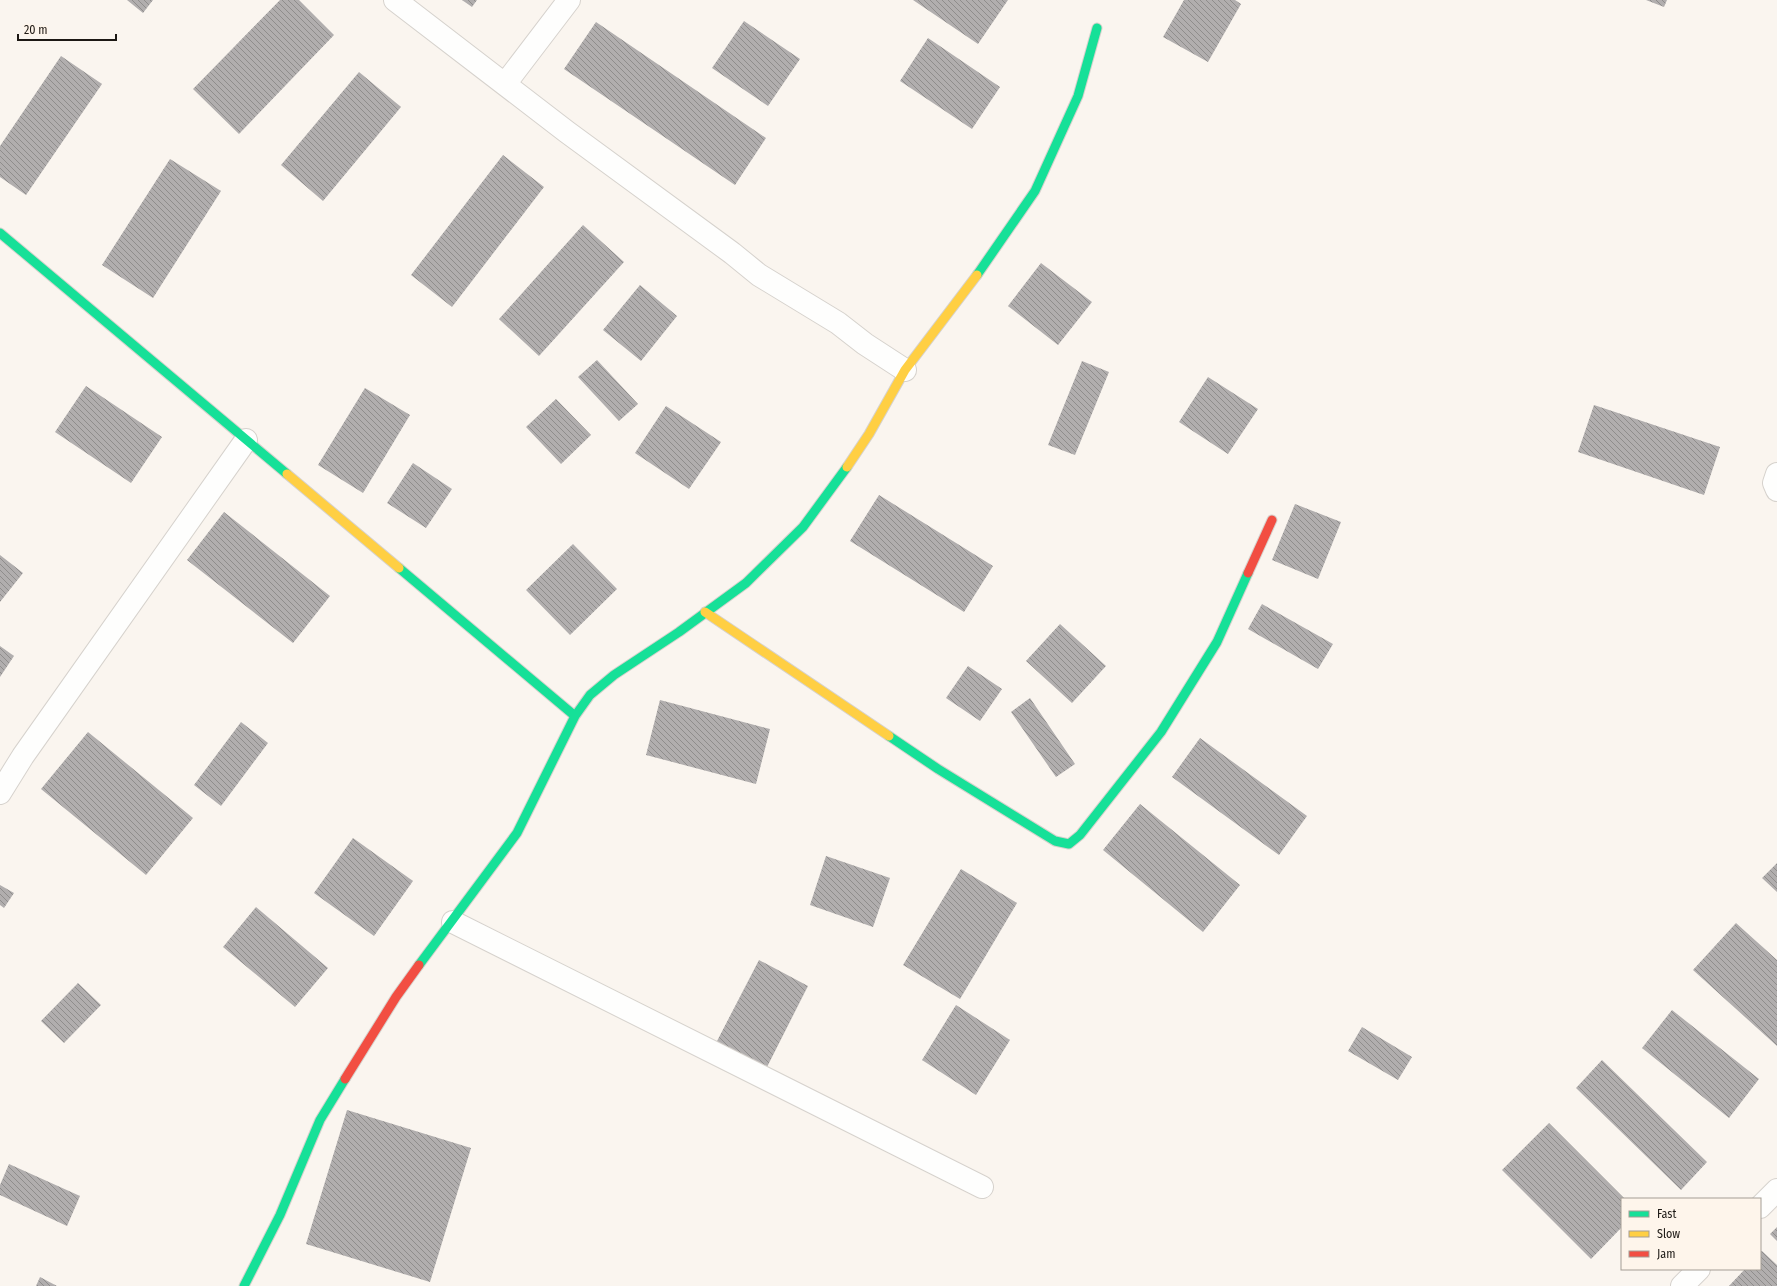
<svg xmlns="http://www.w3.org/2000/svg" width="1777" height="1286" font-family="'Fira Sans Condensed',sans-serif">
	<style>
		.building { fill: url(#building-back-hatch) }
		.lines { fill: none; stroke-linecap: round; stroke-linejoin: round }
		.street-casing { stroke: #d6d2cd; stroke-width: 24 }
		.fast-casing { stroke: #d6d2cd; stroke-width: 11 }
		.slow-casing { stroke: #d6d2cd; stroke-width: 11 }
		.jam-casing { stroke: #d6d2cd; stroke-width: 11 }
		.street { stroke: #fefefd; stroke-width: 22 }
		.fast { stroke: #16e098; stroke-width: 9 }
		.slow { stroke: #ffcf43; stroke-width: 9 }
		.jam { stroke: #f24e42; stroke-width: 9 }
	</style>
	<defs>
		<pattern id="building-back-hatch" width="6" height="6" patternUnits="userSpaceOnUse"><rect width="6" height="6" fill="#b1aeae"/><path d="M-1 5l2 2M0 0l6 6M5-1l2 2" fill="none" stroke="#8f8d8c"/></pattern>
	</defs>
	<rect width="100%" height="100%" fill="#faf5ef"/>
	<path class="building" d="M127,0h26l-10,13z
		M280,0h19l35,35 -95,99 -46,-45z
		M462,0h15l-5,7z
		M913,0h95l-30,44z
		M1184,0h51l6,4 -33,58 -45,-25z
		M1646,0h21l-3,7z
		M744,21l56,38 -32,47 -56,-38z
		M596,22l170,116 -31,47 -171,-116z
		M928,38l72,49 -28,42 -72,-48z
		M61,56l41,28 -76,111 -26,-18v-31z
		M359,72l42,35 -78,94 -42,-36z
		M503,155l41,32 -92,120 -41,-32z
		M170,159l51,32 -68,107 -51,-33z
		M583,225l41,37 -85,94 -40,-37z
		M1041,263l51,39 -34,43 -50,-39z
		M640,285l37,31 -36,45 -38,-31z
		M597,360l41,44 -19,17 -41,-44z
		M1082,361l27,11 -34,83 -27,-10z
		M1208,377l50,32 -30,45 -49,-32z
		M86,386l76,51 -31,46 -76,-51z
		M365,388l45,27 -47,78 -45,-28z
		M556,399l35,36 -30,29 -35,-37z
		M1594,405l126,42 -16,48 -126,-43z
		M666,406l55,36 -32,47 -54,-36z
		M413,463l39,26 -26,39 -39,-25z
		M879,495l114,71 -29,46 -114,-71z
		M1295,504l46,18 -23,57 -46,-19z
		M224,512l106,84 -37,47 -106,-83z
		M573,544l44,45 -47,46 -44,-45z
		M0,555l23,18 -23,29z
		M1262,604l71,40 -15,25 -70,-40z
		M1060,624l46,42 -34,37 -46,-42z
		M0,646l14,10 -14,21z
		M968,666l34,23 -22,32 -34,-23z
		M1030,698l45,66 -19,13 -45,-65z
		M660,700l110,29 -14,55 -110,-29z
		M241,722l27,21 -47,63 -27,-21z
		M88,732l105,86 -47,57 -105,-86z
		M1200,738l107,78 -28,39 -107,-78z
		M1140,804l100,81 -37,47 -100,-82z
		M353,838l60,43 -39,55 -60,-43z
		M826,856l64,22 -17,49 -63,-22z
		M1777,863v29l-15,-14z
		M961,869l56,34 -57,96 -57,-34z
		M0,885l14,8 -10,15 -4,-3z
		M256,907l72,61 -33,39 -72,-60z
		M1736,923l41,37v86l-84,-76z
		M759,960l49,26 -42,83 -50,-26z
		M78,983l23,22 -37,38 -23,-22z
		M956,1005l54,35 -34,55 -54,-35z
		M1672,1010l87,69 -30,39 -87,-70z
		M1362,1027l50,30 -14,23 -50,-29z
		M1602,1060l105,102 -26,28 -105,-102z
		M347,1110l124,38 -41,134 -124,-38z
		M1549,1123l76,76h-3v28l-31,32 -89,-89z
		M9,1164l71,32 -13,30 -67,-31v-10z
		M1777,1227v14l-7,-7z
		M1762,1251l15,14v21h-48l16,-17h15v-17z
		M40,1277l17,9h-21z"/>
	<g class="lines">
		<g class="street-casing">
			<path id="street" d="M395,0l172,132 165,121 27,22 79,48 27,21 40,26
				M505,84l64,-84
				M1777,474l-3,9 3,7
				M0,793l23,-37 223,-316
				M453,922l529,265
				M1760,1207l17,-17
				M1682,1286l17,-17"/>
		</g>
		<g class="fast-casing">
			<path id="fast" d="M0,233l287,241
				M977,275l58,-84 43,-95 19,-68
				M399,568l176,148 -58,117 -98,132
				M575,716l15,-21 24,-20 65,-43 67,-49 57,-56 44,-60
				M889,736l49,33 117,72 14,3 11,-9 81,-103 56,-90 31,-69
				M244,1286l36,-71 40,-95 25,-41"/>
		</g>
		<g class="slow-casing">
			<path id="slow" d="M847,467l22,-33 36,-64 72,-95
				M287,474l112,94
				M705,612l184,124"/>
		</g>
		<g class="jam-casing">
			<path id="jam" d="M1248,573l24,-53
				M345,1079l51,-82 23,-32"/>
		</g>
		<use href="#street" class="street"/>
		<use href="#fast" class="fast"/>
		<use href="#slow" class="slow"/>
		<use href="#jam" class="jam"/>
	</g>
	<rect x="1621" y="1198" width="140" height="72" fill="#fef5eb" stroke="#a49d95"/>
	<rect x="1629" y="1211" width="20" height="6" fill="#16e098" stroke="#a49d95"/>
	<text x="1657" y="1218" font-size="12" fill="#1c1814">Fast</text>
	<rect x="1629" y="1231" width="20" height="6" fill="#ffcf43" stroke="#a49d95"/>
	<text x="1657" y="1238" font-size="12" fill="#1c1814">Slow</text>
	<rect x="1629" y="1251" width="20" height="6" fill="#f24e42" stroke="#a49d95"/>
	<text x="1657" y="1258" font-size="12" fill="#1c1814">Jam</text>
	<path d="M18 34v6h98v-6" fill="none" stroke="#1c1814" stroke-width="2"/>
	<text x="24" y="34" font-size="12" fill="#1c1814" stroke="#fef5eb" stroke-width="3" paint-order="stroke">20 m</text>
</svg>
